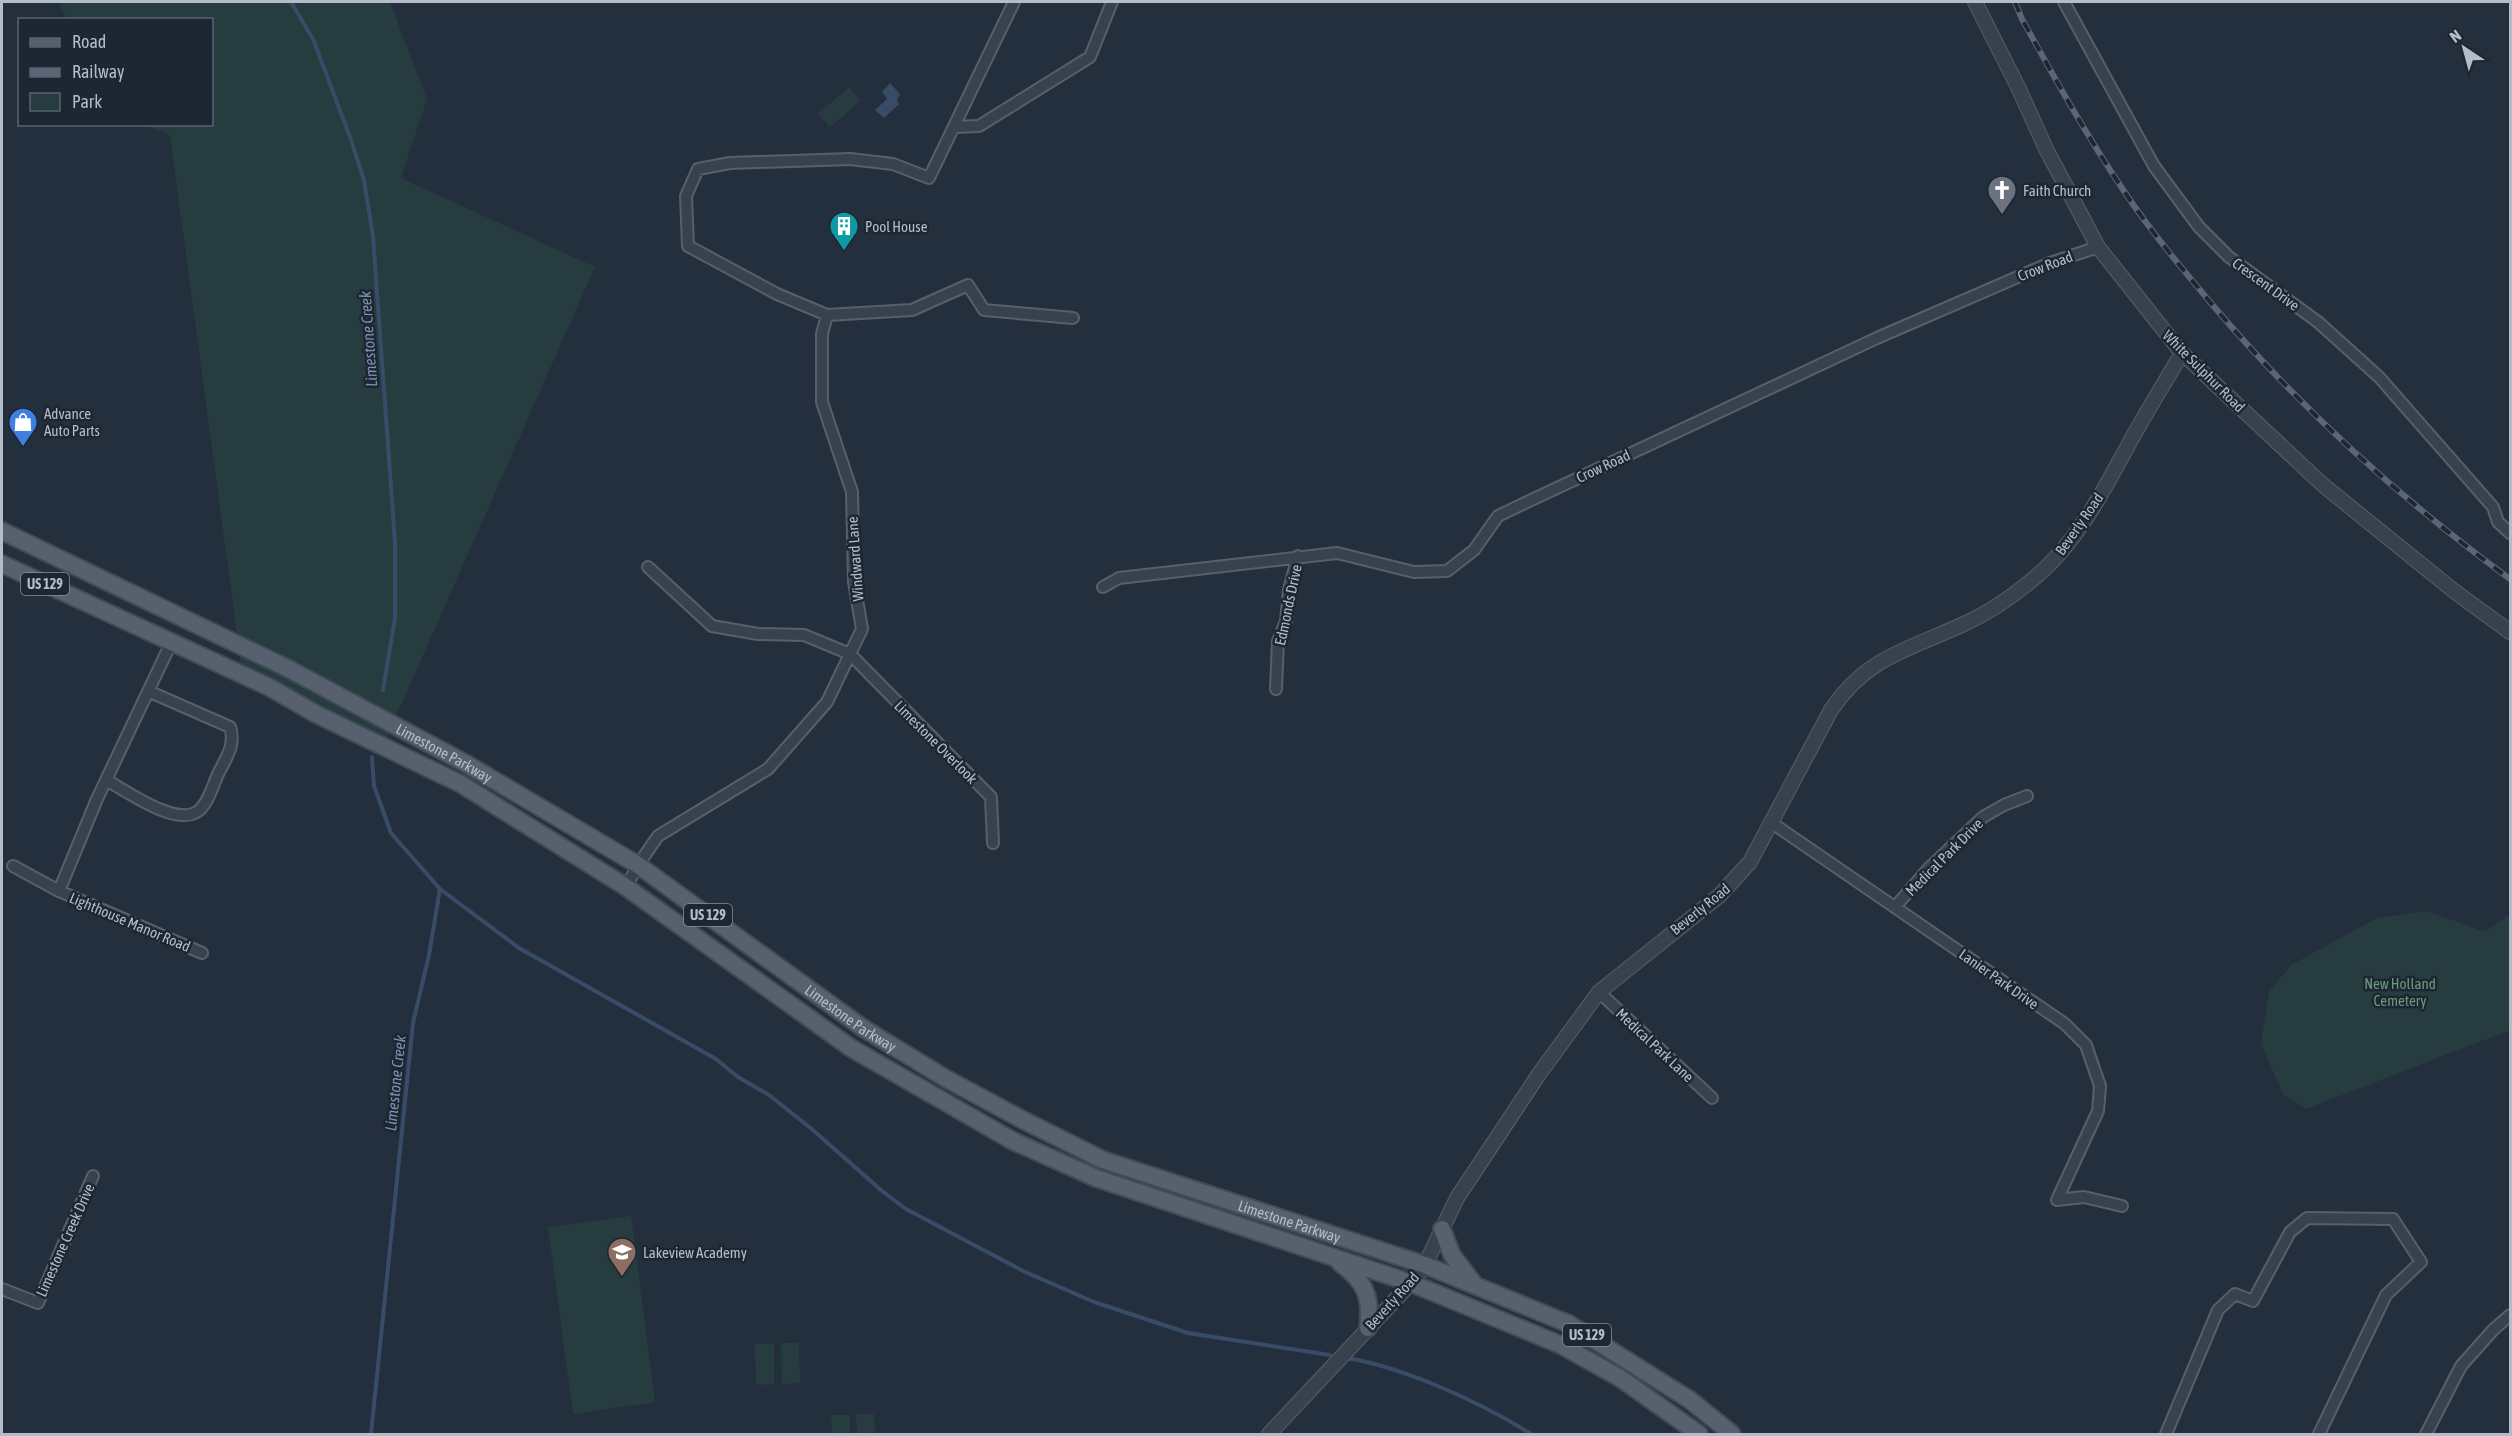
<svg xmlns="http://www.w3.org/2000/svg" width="2512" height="1436" font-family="'Asap Condensed',sans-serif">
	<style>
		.green { fill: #263c3f }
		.water { fill: #394c67 }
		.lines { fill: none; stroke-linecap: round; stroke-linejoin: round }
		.stream { stroke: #394c67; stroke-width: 4 }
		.minor-casing { stroke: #565f6c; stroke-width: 14 }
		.tertiary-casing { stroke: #565f6c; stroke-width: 16 }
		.primary-casing { stroke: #414a57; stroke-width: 20 }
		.minor { stroke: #38414e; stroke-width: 10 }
		.tertiary { stroke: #38414e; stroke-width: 14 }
		.primary { stroke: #56606e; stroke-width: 16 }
		.rail-casing { stroke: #5a6575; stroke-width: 6 }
		.rail { stroke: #1d2633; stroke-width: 4; stroke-dasharray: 11; stroke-linecap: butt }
		.labels { text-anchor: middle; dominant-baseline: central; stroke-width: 5; stroke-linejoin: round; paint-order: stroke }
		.shield { fill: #1d2633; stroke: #878f9c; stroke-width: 1.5 }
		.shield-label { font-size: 14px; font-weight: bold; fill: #b4bcc9 }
		.poi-label { font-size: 15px; fill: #b4bcc9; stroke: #1d2633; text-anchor: start }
		.street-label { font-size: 15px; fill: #b4bcc9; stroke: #1d2633 }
		.park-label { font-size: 15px; fill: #6b9a76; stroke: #1d2633 }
		.water-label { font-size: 16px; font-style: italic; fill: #7c92b1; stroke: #1d2633 }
	</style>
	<rect width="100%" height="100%" fill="#242f3e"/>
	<path class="green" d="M59,2h331l37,97 -26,79 194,89 -209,472 -144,-67 -72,-537 -25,-10 67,-1v-104l-146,-1z
		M849,87l12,14 -31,26 -12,-13z
		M2427,911l58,21 25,-18v116l-204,79 -23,-15 -22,-51 8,-51 22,-27 86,-47z
		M631,1216l24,186 -82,12 -25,-187z
		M781,1343h18l1,40 -18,1z
		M755,1344h19v40l-18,1z
		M856,1414h18l1,20h-18z
		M831,1415h19v19h-18z"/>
	<path class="water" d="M890,83l10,11 -3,6 2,4 -15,14 -9,-8 12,-11 -5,-7z"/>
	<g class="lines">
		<path class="stream" d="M291,2l22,37 37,98 14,43 9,57 22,305v76l-12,72
			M372,757l2,29 17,47 49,56 79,59 197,111 22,18 31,18 44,35 69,61 24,18 117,62 71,31 94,31 142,22
			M1347,1358c59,10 133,44 184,76
			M371,1434l42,-411 16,-68 11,-66"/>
		<g class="minor-casing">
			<path id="minor" d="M1014,2l-85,176 -36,-14 -43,-5 -120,4 -32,6 -12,27 2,50 89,48 50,21 85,-5 56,-25 16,25 89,8
				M2064,2l90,164 45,61 30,30 89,65 61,55 114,130 5,15 12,11
				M954,127l25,-1 111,-69 22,-55
				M648,567l64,59 46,8 46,1 46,19 141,143 2,46
				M1103,587l16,-9 218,-25 77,19 33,-1 27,-21 24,-34 27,-13 352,-165 173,-75 48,-16
				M1276,689l2,-48 8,-20 3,-31 9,-34
				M106,780c21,11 66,44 89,33 12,-5 18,-28 23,-39 8,-16 18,-29 12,-47l-82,-36
				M1772,823l293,201 21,21 14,41 -2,25 -41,89
				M13,866l46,25 143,62
				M626,887l12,-22 20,-29 110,-67 59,-67 35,-73 -8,-47 -2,-90 -30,-90v-68l5,-19
				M59,891l38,-92 75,-158
				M1895,907l33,-38 55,-52 21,-12 23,-9
				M1599,992l113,106
				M2057,1200l27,-3 38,9
				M2,1289l36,14 55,-127
				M2166,1434l52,-124 17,-16 18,7 37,-69 17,-14 86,1 28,43 -35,33 -67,139
				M2426,1434l35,-68 32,-36 17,-15"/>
		</g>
		<g class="tertiary-casing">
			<path id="tertiary" d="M1975,2l43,85 28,62 52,98 84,106 141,132 131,106 56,41
				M1269,1434l142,-151 14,-18 32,-67 82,-124 60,-82 120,-96 31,-34 81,-152c36,-54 80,-61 135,-87 26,-12 51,-30 72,-48 42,-36 67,-88 93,-135 16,-29 34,-58 51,-87"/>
		</g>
		<g class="primary-casing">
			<g id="primary">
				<path id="s1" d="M2,531l287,138 176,94 173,102 225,163 82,50 78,42 80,40 322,105 144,59 121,76 42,34"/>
				<path d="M2,564l267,123 47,27 145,70 165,103 225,161 162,93 83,37 315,105 150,62 59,33 79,56"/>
				<path d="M1442,1229l10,26 22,29"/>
				<path d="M1340,1263c25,18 32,34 28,65"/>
			</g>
		</g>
		<use href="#minor" class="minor"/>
		<use href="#tertiary" class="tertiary"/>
		<use href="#primary" class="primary"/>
		<g class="rail-casing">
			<path id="rail" d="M2015,2l7,17c32,58 64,116 102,172 27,41 60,80 92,118 87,102 186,191 294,270"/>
		</g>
		<use href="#rail" class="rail"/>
	</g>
	<defs>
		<g id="church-pin" transform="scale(1.5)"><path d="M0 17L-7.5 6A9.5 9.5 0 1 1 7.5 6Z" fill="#6b7280" stroke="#1d2633"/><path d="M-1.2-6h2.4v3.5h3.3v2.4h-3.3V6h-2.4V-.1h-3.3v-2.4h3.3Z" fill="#fff"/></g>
		<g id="building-pin" transform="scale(1.5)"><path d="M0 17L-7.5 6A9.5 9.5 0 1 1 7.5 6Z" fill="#0f9aa8" stroke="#1d2633"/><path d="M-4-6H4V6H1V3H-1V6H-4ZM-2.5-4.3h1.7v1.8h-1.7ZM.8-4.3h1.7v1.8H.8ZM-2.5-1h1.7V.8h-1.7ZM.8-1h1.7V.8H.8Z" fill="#fff"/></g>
		<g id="shop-pin" transform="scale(1.5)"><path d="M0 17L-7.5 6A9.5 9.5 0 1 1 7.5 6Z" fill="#3f7fe0" stroke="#1d2633"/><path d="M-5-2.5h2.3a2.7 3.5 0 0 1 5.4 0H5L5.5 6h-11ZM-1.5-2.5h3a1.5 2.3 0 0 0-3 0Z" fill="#fff"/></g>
		<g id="school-pin" transform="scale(1.5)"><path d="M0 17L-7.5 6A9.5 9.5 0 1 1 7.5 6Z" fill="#8d6e63" stroke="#1d2633"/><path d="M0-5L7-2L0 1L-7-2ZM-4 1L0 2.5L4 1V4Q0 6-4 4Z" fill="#fff"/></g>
	</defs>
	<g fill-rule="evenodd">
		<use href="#church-pin" x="2002" y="190"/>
		<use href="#building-pin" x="844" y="226"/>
		<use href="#shop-pin" x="23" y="422"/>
		<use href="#school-pin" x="622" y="1252"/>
	</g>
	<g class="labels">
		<g class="shield">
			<rect x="21" y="573" width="48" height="22" rx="4.5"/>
			<rect x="684" y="904" width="48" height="22" rx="4.5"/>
			<rect x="1563" y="1324" width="48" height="22" rx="4.5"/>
		</g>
		<g class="shield-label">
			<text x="45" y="584">US 129</text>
			<text x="708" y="915">US 129</text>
			<text x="1587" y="1335">US 129</text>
		</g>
		<g class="poi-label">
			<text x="2023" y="190">Faith Church</text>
			<text x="865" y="226">Pool House</text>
			<text x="44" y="413">Advance<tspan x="44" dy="17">Auto Parts</tspan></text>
			<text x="643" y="1252">Lakeview Academy</text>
		</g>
		<g class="street-label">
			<text transform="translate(2045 266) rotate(-21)">Crow Road</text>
			<text transform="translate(2266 284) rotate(36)">Crescent Drive</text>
			<text transform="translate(2204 371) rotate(45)">White Sulphur Road</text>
			<text transform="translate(1603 466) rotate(-25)">Crow Road</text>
			<text transform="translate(2079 524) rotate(-55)">Beverly Road</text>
			<text transform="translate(855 559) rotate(-94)">Windward Lane</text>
			<text transform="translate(1288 605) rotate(-78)">Edmonds Drive</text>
			<text transform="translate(936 742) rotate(45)">Limestone Overlook</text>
			<text stroke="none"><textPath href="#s1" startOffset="495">Limestone Parkway</textPath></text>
			<text transform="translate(1944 857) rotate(-45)">Medical Park Drive</text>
			<text transform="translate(1700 909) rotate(-39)">Beverly Road</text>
			<text transform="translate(130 922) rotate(23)">Lighthouse Manor Road</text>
			<text transform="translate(1999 979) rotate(35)">Lanier Park Drive</text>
			<text stroke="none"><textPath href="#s1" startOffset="981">Limestone Parkway</textPath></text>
			<text transform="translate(1655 1045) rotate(43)">Medical Park Lane</text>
			<text stroke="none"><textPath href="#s1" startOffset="1467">Limestone Parkway</textPath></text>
			<text transform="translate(65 1240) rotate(-66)">Limestone Creek Drive</text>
			<text transform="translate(1392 1301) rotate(-48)">Beverly Road</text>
		</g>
		<g class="park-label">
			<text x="2400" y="983">New Holland<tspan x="2400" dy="17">Cemetery</tspan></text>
		</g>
		<g class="water-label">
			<text transform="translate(368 339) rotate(-94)">Limestone Creek</text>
			<text transform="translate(395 1083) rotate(-84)">Limestone Creek</text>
		</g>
	</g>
	<rect width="2512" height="1436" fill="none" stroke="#b4bcc9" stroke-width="6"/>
	<rect x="18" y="18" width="195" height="108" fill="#1d2633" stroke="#59626f" stroke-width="1.5"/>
	<rect x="30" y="38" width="30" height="9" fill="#56606e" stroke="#59626f" stroke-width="1.5"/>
	<text x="72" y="48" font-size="18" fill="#b4bcc9">Road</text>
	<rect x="30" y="68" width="30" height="9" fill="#5a6575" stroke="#59626f" stroke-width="1.5"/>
	<text x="72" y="78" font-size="18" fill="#b4bcc9">Railway</text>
	<rect x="30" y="93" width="30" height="18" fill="#263c3f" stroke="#59626f" stroke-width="1.5"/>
	<text x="72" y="108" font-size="18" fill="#b4bcc9">Park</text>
	<g transform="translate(2464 48) rotate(324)" stroke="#1d2633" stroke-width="4.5" paint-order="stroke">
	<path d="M0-4.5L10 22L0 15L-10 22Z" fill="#b4bcc9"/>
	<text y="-9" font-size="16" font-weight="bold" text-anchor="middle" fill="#b4bcc9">N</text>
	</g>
</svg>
